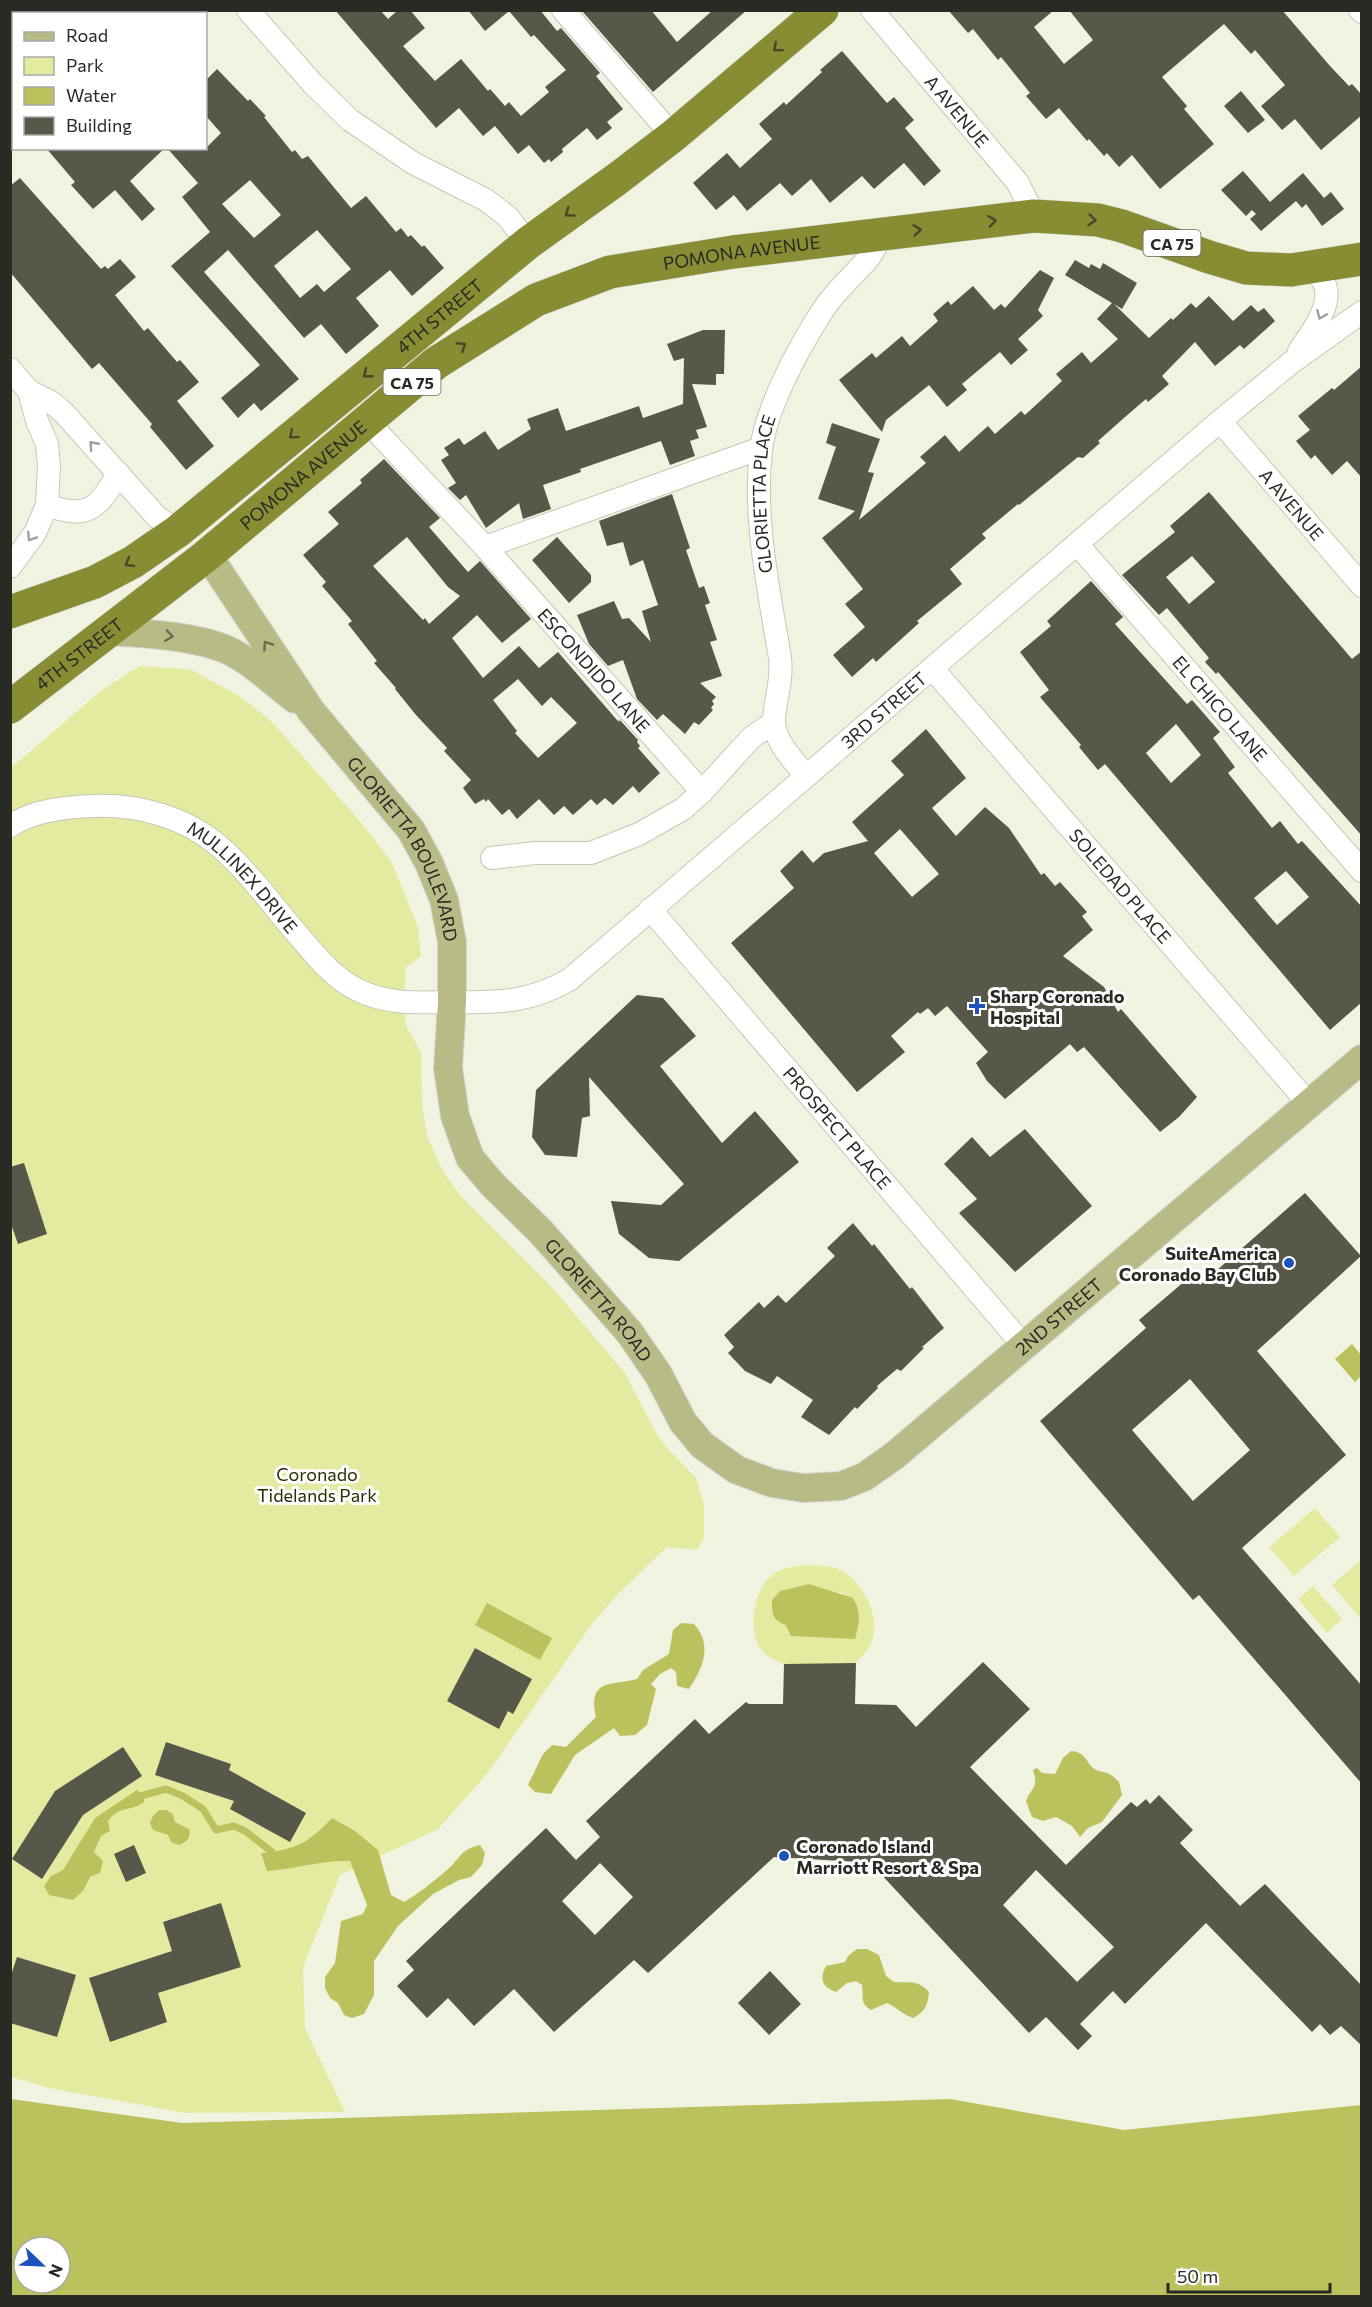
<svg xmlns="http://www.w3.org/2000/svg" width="1372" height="2307" font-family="Commissioner,sans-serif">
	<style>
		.green { fill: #e4eba1; fill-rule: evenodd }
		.water { fill: #bbc25d; fill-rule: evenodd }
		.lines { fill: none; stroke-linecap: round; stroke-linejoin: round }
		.stream { stroke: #bbc25d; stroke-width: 7 }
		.building { fill: #575849; fill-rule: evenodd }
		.minor-casing { stroke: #c6c8b6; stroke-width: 24 }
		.major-casing { stroke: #d4d4d3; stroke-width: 30 }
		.highway-casing { stroke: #d4d4d3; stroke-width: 34 }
		.minor { stroke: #fff; stroke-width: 22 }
		.major { stroke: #b8bb85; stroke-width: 28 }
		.highway { stroke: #888d34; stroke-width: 33 }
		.oneway { stroke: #464828 }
		.oneway2 { stroke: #9f9f9c }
		.oneway3 { stroke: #696b4f }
		.poi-dot { fill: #1d51bd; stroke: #fff; stroke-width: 2 }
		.labels { text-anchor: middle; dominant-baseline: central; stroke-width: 6; stroke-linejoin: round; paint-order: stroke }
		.shield { fill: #fff; stroke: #696a65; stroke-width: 1.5 }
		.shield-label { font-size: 16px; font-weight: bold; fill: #292a23 }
		.street-label { font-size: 18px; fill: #292a23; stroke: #fff }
		.poi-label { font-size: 18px; font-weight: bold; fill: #292a23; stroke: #fff; text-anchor: start }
		.park-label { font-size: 18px; fill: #2a2c01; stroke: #fff }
	</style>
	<rect width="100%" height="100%" fill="#f1f3e1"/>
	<path class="green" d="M140,666l52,4 49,27 32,26 86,97 32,41 27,66 3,29 -16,12v56l16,28 1,53 5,31 17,37 17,23 90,90 74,87 31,60 9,13 31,32 8,26v34l-7,12 -30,-3 -50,48 -26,30 -104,149 -49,55 -98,46 -37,92 2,61 40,84 -159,1 -137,-25 -38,-11v-1309l92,-79z
		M1315,1508l25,29 -46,39 -25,-29z
		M1361,1560l1,56 -2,2 -28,-33z
		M804,1565c9,1 19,0 28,2 26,6 48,44 41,70 -2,11 -10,18 -17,26 -15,1 -64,4 -75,0 -7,-3 -17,-8 -22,-16 -10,-19 -6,-55 11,-70 10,-9 21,-10 34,-12zM809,1584l20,8 15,1 -52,43 -6,-11 15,-39z
		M1313,1586l29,33 -15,14 -29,-34z"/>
	<path class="water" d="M1352,1344l9,11v24l-1,-2 -5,5 -20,-23z
		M809,1584l44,14c9,15 6,25 2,41l-64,-3 -5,-11c-14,-5 -14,-11 -14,-25l8,-9z
		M487,1603l65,35 -12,22 -65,-35z
		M681,1623l13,1c19,21 9,44 -5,65l-12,-3 -1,-14 -5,-4 -11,6 -9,10 5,5 -9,36 -12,10 -15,1 -6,-8 -39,27 -24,39 -16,-2 -7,-7 15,-31 9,-9 14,2 30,-30c-9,-39 16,-31 41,-38l6,-9 26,-16 4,-24z
		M1071,1751c14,1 14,9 22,17 5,4 9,3 14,5 4,1 9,6 12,9l3,13 -20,27 -14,6 -8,9 -8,-11 -16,-9 -13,4 -11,-4 -6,-16c6,-15 13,-12 7,-31l4,-2 5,5 13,1 8,-16z
		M137,1790l7,5v7c-13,10 -24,3 -36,19l2,10 -9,5 -7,16 9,9 -3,12 -10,4 -7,14 -10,9 -24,-5 -5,-9 7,-10 12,-6 32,-52z
		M159,1810h7l7,4 2,8 14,7c2,9 -2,13 -10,16l-8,-3 -3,-7 -15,-5 -3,-7 3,-7z
		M332,1818l23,13 23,19 13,45 13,7c15,-9 29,-20 43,-32 14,-12 12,-20 33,-25l5,8 -3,12 -11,12 -12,3 -26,14 -35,32 -24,35v34l-10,19 -12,4 -8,-3 -6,-12 -8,-5 -5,-10v-11l10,-14 6,-42 22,-7 4,-9 -17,-44c-29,-1 -54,8 -83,10l-6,-18c35,-3 47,-10 71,-35z
		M857,1949h10l12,6 7,21 8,6c16,1 23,-3 35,10 -1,13 -4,20 -16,26 -12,-4 -16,-11 -26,-15l-16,7c-12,-7 -7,-13 -9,-25l-6,-4 -9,2 -11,9c-14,-5 -17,-13 -10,-26l19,-4 3,-6z
		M11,2099l171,24 768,-24 174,31 237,-25v191h-1350zM24,2247h36v36h-36z"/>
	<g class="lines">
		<path class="stream" d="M144,1795l22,-6 17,7 20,13 13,21 18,-4 11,5 27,21"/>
	</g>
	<path class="building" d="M335,10h45l8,9 10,-9h12l15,18 -22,18 32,35 26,-22 27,32 2,-2 15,17 4,-4 12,14 28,-24 -4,-5 21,-17 -32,-35 -3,2 -22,-26 -24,20 -17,-21h72l17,21 4,-3 39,45 -4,3 27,33 -16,13 5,6 -15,12 -10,-12 -25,21 1,3 -12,10 -2,-3 -5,4 -15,-18 -11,9 -23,-28 -12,10 -24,-28 -23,20z
		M651,10l26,32 36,-32h34l-94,82 -71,-81z
		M948,10h106l-20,17 30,37 29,-24 -24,-30h213l48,56 19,20 3,-2 10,11v20l-41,35 -26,-31 -13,11 -21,-24 24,-21 -30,-35 -4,4 -27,-30 -62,53 25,29 -3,3 30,35 -54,45 -28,-34 -13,12 -12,-14 -3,3 -15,-17 -2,2 -28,-33 -13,11 -20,-23 4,-3 -29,-36 -3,3 -25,-31 -5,4z
		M842,51l45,52 7,-6 20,23 -9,8 36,43 -17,15 -20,-23 -30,26 -12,-13 -32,27 -19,-24 -19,17 -12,-13 -33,28 -13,-16 -18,15 -23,-27 34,-30 13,15 32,-29 -13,-15 25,-22 2,3 36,-33 -2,-2z
		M217,69l31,32 2,-2 16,17 -2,1 28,35 3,-2 7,9 6,-3 43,52 15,-12 30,36 5,-4 7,9 3,-2 11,12 2,-2 20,23 -32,28 -22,-26 -34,28 23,28 -33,28 -25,-30 -17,14 -76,-88 -24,22 95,107 -38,32 -7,-8 -16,15 -17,-20 39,-33 -89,-99 39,-34 -28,-35 16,-14 -31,-35h39l15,-15 -15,-17v-36zM250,180l31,35 -27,23 -32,-34zM317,230l34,39 -27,23 -7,-8 -17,14 -26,-32z
		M1241,91l24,29 -17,13 -24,-27z
		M46,148h119l-35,33 25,28 -13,12 -27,-31 -22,19 -22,-24 4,-3z
		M1243,171l27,31 33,-29 21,25 7,-6 13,17 -22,17 -16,-22 -4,4 -6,-7 -35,30 -11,-12 6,-5 -4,-4 -6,6 -25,-26z
		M20,178l81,91 4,-3 3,3 12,-10 16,18 -21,18 29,36 4,-3 29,34 3,-2 19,22 -22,19 37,45 -28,24 -36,-43 2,-3 -53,-61 -7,6 -82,-97v-86z
		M1075,260l14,8 2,-4 9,5 3,-6 34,20 -15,26 -8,-5 35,34 22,-20 2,2 18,-17 5,5 13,-12 24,25 18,-16 7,7 6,-4 11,13 -31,28 -4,-4 -25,21 -20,-24 -33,34 7,8 -21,18 -2,-3 -21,18 -27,24 2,2 -17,15 -5,-1 -59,48 -1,-1 -36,30 4,4 -36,31 12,15 -45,37 2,2 -43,39 -3,-4 -21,19 -19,-22 32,-28 -20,-23 18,-15 -41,-51 33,-27 -37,-12 18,-52 -10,-4 6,-20 48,16 -12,33 6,1 -15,47 67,-57 -6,-6 25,-22 14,17 29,-26 7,8 26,-23 4,4 37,-34 -6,-7 26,-22 9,11 27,-24 -21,-20 15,-16 -47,-28z
		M1040,270l14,8 -16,32 5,6 -25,23 10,11 -17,15 -11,-13 -38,32 5,6 -20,17 -18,-22 -43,35 -4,12 -43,-52 33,-27 4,5 26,-22 8,10 28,-25 -5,-7 15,-13 3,4 22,-19 21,24 7,-6 4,4z
		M703,330h22l-1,44h-8v11l-24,-1 15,43 -11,3 3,8 -9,3 5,15 -25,9 -9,-24 -81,28 1,3 -38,13 8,24 -28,10 -4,-16 -33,25 -20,-33 -6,5 -12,-12 8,-5 -15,-23 8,-5 -5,-7 15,-10 5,7 21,-14 13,19 33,-21 -4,-10 31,-11 8,23 73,-25 4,12 40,-14 1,-46 -10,3 -7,-17z
		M1362,366v112l-15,-17 -15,14 -17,-20 -4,4 -15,-18 14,-11 -12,-14 34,-28 2,2z
		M384,459l56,59 -11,9 39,45 12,-11 51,58 -29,24 -25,-28 -25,23 31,40 36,-32 20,22 19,-16 59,68 3,2 -1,-3 19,21 -1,2 3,4 -2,2 22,25 -21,20 -6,-7 -20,19 -8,-7 -8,7 -6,-6 -18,16 -9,-9 -10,9 -15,-16 -22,20 -8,-10 -7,6 -14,-16 -2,3 -2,-3 -9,5 -12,-16 8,-8 -27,-29 3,-3 -31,-33 -21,-26 1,-1 -22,-25 3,-2 -29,-37 4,-3 -30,-35 4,-4 -23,-27 36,-31 -11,-12 34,-29 -2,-3zM407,537l41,50 12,9 -31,28 -4,-6 -2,2 -50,-54zM518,679l24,27 9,-9 26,26 -39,35 -23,-25 2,-2 -24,-31z
		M1209,492l143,167 10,-8v185l-144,-164 -2,2 -11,-12 4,-4 -42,-50 -8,7 -37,-40 53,-43 -5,-6zM1192,556l23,26 -26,22 -23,-27z
		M672,494l18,54 -4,2 13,38 5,-2 6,17 -5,2 12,35 -7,2 12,34 -22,7 16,14 -4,4 2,3 -3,4 2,2 -14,15 -5,-3 -9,12 -22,-20 -6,6 -20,-21 -14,-39 -15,6 -19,-22 -12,-29 37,-14 8,18 7,-1 22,24 -9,-31 16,-6 -15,-45 -13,6 -7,-24 -16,4 -8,-25z
		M557,537l34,38v7l-22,21 -37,-43z
		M1091,581l32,36 -8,7 72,80 5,-4 28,32 -7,6 22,29 -7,6 44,55 8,-7 18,23 4,-3 60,66v95l-32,28 -225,-266 -7,6 -19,-23 2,-2 -41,-48 9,-7 -29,-38 31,-26 -4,-5zM1176,724l25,31 -30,28 -25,-30zM1286,871l23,26 -32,28 -23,-27z
		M926,729l40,49 -34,30 24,28 29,-29 24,21 32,47 3,-2 11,13 5,-4 27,30 -5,4 11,14 -30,26 41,31 14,25 3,-3 76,88 -18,20 -19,15 -76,-85 -7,5 -7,-8 -65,55 -18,-18 -11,-18 12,-11 -41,-46 -12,10 -7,-8 -8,6 -2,-2 -27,24 14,16 -48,40 -126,-149 63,-55 -14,-17 22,-21 11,13 11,-10 44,-12 -16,-19 52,-47 -13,-14zM900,829l39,45 -27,23 -38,-44z
		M637,995l26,3 33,38 -36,30 62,77 33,-32 44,51 -120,99 -30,-3 -30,-24 -8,-33 50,4 23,-21 -95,-107 1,39 -8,2 -5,39 -32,-2 -13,-18 4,-47z
		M1025,1129l67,77 -77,66 -56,-59 18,-14 -33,-35 28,-27 18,20z
		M24,1163l23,71 -29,10 -8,-23v-54z
		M1305,1193l56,63 -104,95 89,104 -104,93 120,138v98l-163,-189 -6,5 -153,-179 106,-93 -7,-8 53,-45 8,10zM1190,1379l60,71 -57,51 -61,-71z
		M853,1223l19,23 2,-2 36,45 2,-2 32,41 -22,19 2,1 -23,23 -4,-2 -20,17 1,2 -21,21 -2,-2 -26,28 -28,-18 12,-17 -36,-24 -6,8 -26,-13 -17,-18 6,-6 -10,-12 35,-33 5,6 14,-13 8,8 49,-47 -8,-8z
		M475,1648l57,31 -19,35 -5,-3 -9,18 -52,-28z
		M983,1662l47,47 -60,58 96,98 65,-63 6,5 9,-8 4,5 9,-9 34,35 -13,13 60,63 25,-22 97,102v60l-21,-20 -11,9 -10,-11 -8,8 -106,-109 -81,81 -12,-13 -33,33 12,12 -14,14 -32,-33 -17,16 -151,-162 -4,4 -14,-13 -86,-5 -126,116 -14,-13 -80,72 -40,-43 -40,37 -26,-28 -21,20 -30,-32 17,-16 -8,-9 140,-133 30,32 24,-23 -14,-16 109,-102 14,15 37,-32 3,2h34l1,-40 72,-1 -1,41 41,1 20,22zM600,1863l33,34 -38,38 -33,-34zM1036,1870l78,77 -37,35 -74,-77z
		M166,1742l65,22 -2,6 77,43 -16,29 -60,-33 4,-8 -79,-26z
		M123,1747l19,29 -59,39 -41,64 -30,-20 43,-68z
		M134,1845l12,28 -20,9 -12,-28z
		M221,1903l20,64 -83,26 9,29 -57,20 -21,-64 83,-27 -9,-29z
		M17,1957l59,18 -19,62 -47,-14v-45z
		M770,1971l31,33 -32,31 -31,-32z"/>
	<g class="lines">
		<g class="minor-casing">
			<g id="minor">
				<path d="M248,10l65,74 37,36 63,43 73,37 21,16 21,27"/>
				<path d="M563,10l110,126"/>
				<path id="s1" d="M872,10l146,173 16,33"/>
				<path d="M1360,10l2,2"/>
				<path d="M1299,351c11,-16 37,-49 24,-70 -3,-5 -9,-10 -13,-14"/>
				<path d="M10,369l19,22 22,11 12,10 94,105 21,14"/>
				<path id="s2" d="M1220,421l142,165"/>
				<path id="s3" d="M380,435l105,112 217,245"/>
				<path d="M47,505c40,15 52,4 71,-32"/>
				<path id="s4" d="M1077,544l285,327"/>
				<path d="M485,547l276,-99"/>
				<path d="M10,567l25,-34 12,-28 2,-39 -2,-22 -10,-23 -8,-30"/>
				<path id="s5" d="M932,668l377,436"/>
				<path id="s6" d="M806,776c-12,-15 -31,-34 -32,-54 0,-20 9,-41 6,-64 -11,-68 -27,-138 -19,-208 5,-42 37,-101 60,-137 12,-20 30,-35 45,-52 7,-7 11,-18 16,-27"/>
				<path id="s7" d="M10,826c24,-16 56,-19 83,-20 44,-2 93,11 127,41 29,25 53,59 78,88 17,20 35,43 60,55 32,16 67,12 102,12 42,1 71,-1 109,-22l651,-559 72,-59 70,-50"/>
				<path d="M492,858l43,-5h56l48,-19 44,-25 19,-17 49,-54 23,-16"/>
				<path id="s8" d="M650,909l374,437"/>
			</g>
		</g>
		<g class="major-casing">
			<g id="major">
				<path id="s9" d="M206,556l11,13 94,142 100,119 18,33 15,37 8,42v60l-4,66 7,48 15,42 23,27 48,47 88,100 29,42 25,48 19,23 35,25 35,13 31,5 38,-2 23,-9 30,-21 468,-397"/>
				<path d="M110,631c36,3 73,4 107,15 29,9 54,35 78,53"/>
			</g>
		</g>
		<g class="highway-casing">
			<g id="highway">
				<path id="s10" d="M10,612l85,-30 38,-20 45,-31 350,-288 89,-64 56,-43 149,-126"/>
				<path id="s11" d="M10,707l196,-151 230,-193 100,-63 74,-28 123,-20 301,-36 64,4 24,6 87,31 37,11 45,2 71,-11"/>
			</g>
		</g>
		<use href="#minor" class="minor"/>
		<use href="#major" class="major"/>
		<use href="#highway" class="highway"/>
	</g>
	<defs><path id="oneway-chevron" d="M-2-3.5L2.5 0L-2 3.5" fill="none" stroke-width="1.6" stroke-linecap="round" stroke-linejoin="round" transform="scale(1.5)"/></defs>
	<g class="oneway">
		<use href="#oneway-chevron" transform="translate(777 48) rotate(140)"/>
		<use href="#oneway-chevron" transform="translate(569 213) rotate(144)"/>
		<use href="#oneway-chevron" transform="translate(1092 220) rotate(6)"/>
		<use href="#oneway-chevron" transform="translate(992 221) rotate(-7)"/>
		<use href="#oneway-chevron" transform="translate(917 230) rotate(-7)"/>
		<use href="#oneway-chevron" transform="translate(462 346) rotate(-33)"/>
		<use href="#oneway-chevron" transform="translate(367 374) rotate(141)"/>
		<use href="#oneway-chevron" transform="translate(293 435) rotate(140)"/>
		<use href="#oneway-chevron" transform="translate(129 563) rotate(150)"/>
	</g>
	<g class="oneway2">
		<use href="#oneway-chevron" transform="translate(1321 315) rotate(113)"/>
		<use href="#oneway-chevron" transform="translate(93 445) rotate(-132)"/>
		<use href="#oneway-chevron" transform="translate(31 537) rotate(123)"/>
	</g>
	<g class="oneway3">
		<use href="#oneway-chevron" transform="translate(169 636) rotate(8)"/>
		<use href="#oneway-chevron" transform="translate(267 645) rotate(-124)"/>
	</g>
	<g class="poi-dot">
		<path d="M974 997h6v6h6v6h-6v6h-6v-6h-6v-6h6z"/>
		<circle cx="1289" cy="1263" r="6"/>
		<circle cx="784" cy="1856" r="6"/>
	</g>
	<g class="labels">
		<g class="shield">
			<rect x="1143.5" y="230" width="57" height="26" rx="4.5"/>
			<rect x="383.5" y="369" width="57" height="26" rx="4.5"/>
		</g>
		<g class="shield-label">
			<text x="1172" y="243">CA 75</text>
			<text x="412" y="382">CA 75</text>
		</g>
		<g class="street-label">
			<text stroke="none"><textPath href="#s1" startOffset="132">A AVENUE</textPath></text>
			<text stroke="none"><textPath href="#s11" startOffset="878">POMONA AVENUE</textPath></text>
			<text stroke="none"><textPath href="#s10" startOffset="526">4TH STREET</textPath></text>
			<text stroke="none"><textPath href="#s11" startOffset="374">POMONA AVENUE</textPath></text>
			<text stroke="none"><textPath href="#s6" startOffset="294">GLORIETTA PLACE</textPath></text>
			<text stroke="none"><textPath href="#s2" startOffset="110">A AVENUE</textPath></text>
			<text stroke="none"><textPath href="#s11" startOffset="87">4TH STREET</textPath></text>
			<text stroke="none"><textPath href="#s3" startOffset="318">ESCONDIDO LANE</textPath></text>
			<text stroke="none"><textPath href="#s4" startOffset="218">EL CHICO LANE</textPath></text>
			<text stroke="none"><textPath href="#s7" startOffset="1054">3RD STREET</textPath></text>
			<text stroke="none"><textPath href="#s9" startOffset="356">GLORIETTA BOULEVARD</textPath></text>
			<text stroke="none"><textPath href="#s7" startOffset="260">MULLINEX DRIVE</textPath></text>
			<text stroke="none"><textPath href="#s5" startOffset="288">SOLEDAD PLACE</textPath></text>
			<text stroke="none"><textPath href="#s8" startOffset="288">PROSPECT PLACE</textPath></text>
			<text stroke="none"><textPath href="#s9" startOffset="874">GLORIETTA ROAD</textPath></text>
			<text stroke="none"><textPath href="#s9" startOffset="1480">2ND STREET</textPath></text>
		</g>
		<g class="poi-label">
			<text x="990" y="996">Sharp Coronado<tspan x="990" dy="21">Hospital</tspan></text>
			<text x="1277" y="1253" text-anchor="end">SuiteAmerica<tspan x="1277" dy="21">Coronado Bay Club</tspan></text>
			<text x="796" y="1846">Coronado Island<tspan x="796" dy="21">Marriott Resort &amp; Spa</tspan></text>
		</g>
		<g class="park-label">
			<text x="317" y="1474">Coronado<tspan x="317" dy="21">Tidelands Park</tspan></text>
		</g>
	</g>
	<rect width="1372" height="2307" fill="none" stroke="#292a23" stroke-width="24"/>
	<rect x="12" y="12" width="195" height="138" fill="#ffffff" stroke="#a9aaa7" stroke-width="1.5"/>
	<rect x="24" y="32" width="30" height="9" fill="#b8bb85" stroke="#a9aaa7" stroke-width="1.5"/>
	<text x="66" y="42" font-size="18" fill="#292a23">Road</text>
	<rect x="24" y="57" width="30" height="18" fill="#e4eba1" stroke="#a9aaa7" stroke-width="1.5"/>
	<text x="66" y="72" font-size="18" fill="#292a23">Park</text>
	<rect x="24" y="87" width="30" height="18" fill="#bbc25d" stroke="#a9aaa7" stroke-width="1.5"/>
	<text x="66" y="102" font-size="18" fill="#292a23">Water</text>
	<rect x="24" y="117" width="30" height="18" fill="#575849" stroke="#a9aaa7" stroke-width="1.5"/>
	<text x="66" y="132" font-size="18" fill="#292a23">Building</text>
	<g transform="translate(42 2265) rotate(113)"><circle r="28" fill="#ffffff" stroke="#a9aaa7" stroke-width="1.5"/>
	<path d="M0-4.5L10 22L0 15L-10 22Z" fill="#1d51bd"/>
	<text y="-9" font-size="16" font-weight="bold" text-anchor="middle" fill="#292a23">N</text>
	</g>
	<path d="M1168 2283v9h162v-9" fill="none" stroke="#292a23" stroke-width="3"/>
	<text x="1177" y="2283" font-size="18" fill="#292a23" stroke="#ffffff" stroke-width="4.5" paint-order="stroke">50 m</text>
</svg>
